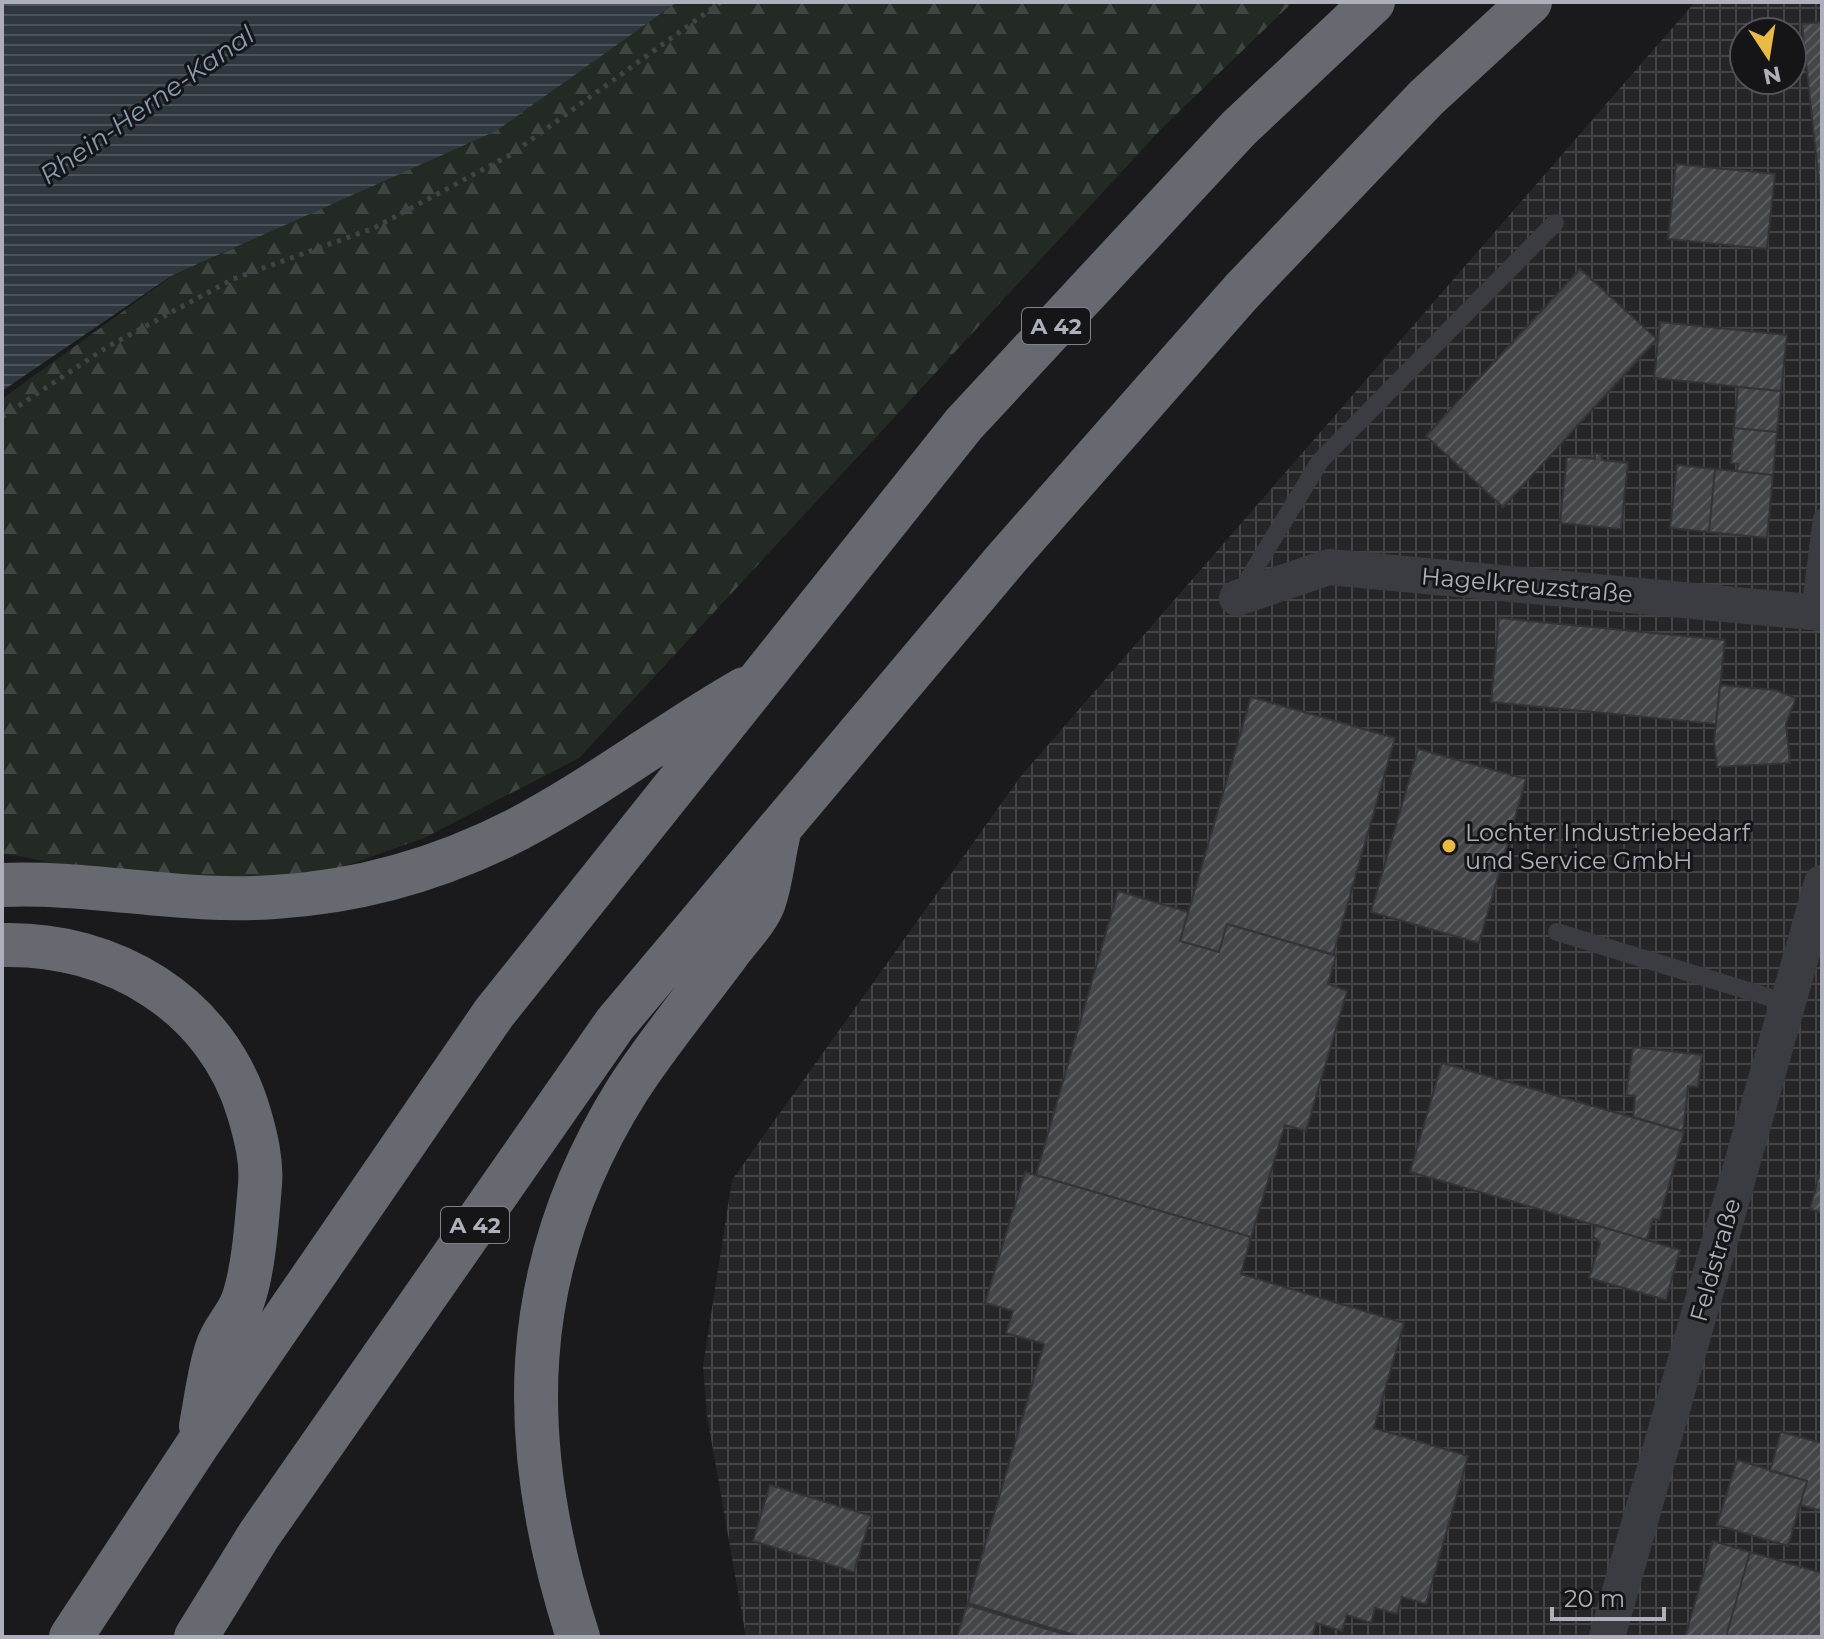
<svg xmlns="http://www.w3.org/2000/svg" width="1824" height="1639" font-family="Montserrat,sans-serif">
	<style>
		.industrial { fill: url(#industrial-grid); fill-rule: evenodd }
		.forest { fill: url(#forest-firs) }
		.water { fill: url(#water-rules) }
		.building { fill: url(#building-hatch); stroke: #343438; stroke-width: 2 }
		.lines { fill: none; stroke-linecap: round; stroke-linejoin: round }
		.path { stroke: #414348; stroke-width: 5; stroke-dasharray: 4 6; stroke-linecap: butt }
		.service { stroke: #3b3c41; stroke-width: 18 }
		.minor { stroke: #3b3c41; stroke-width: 36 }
		.motorway { stroke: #676971; stroke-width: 44 }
		.poi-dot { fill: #e8bb46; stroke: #151517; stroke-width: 3 }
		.labels { text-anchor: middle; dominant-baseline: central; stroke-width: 6; stroke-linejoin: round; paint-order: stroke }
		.shield { fill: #151517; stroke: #7f828a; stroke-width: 2 }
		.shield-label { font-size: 22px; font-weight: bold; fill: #adb0bb }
		.street-label { font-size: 24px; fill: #adb0bb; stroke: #151517 }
		.poi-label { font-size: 24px; fill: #adb0bb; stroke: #151517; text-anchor: start }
		.water-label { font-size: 26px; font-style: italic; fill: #879cb3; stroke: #151517 }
	</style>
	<defs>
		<pattern id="industrial-grid" width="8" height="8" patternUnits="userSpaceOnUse" patternTransform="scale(2)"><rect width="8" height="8" fill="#262629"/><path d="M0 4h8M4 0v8" fill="none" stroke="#434346"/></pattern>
		<pattern id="forest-firs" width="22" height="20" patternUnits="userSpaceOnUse" patternTransform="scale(2)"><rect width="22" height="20" fill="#222a23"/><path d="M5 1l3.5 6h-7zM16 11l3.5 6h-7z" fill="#3f4641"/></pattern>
		<pattern id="water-rules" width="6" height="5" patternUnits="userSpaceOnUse" patternTransform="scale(2)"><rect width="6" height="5" fill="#30383f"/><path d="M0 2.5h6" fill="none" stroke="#4b5259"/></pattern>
		<pattern id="building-hatch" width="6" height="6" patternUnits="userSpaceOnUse" patternTransform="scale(2)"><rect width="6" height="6" fill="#444549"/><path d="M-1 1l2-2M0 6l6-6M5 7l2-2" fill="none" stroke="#5c5d61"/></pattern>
	</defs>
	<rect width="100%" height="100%" fill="#1a1a1c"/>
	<path class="industrial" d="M1695,2h127v1635h-1076l-39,-221 -4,-50 29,-186 289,-404zM1744,32h48v48h-48z"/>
	<path class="forest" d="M676,2h617l-129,124 -585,632 -155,80 -98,35 -126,11 -95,-11 -103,-20v-454l170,-123 322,-145z"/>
	<path class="water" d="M2,2h675l-181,129 -325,145 -169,115z"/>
	<path class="building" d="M1822,22v189l-20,-187z
		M1676,164l99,10 -8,75 -99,-10z
		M1580,269l77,70 -154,168 -77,-71z
		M1660,322l127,13 -6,56 -127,-13z
		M1738,387l43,4 -4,41 -43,-4z
		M1734,428l43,4 -4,43 -36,-4 1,-7 -7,-1z
		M1595,454h7v6l26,3 -7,66 -61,-6 7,-66 28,2z
		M1677,465l38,4 -6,63 -39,-4z
		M1715,469l58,6 -6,63 -58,-6z
		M1499,618l226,22 -9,84 -225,-22z
		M1720,685l55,5 21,8 -10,26 4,39 -73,4 -3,-26z
		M1251,697l144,41 -62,217 -106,-31 -8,28 -39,-11z
		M1418,749l108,30 -47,164 -108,-31z
		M1118,891l70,21 -8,29 39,11 8,-28 109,31 -8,29 19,7 -41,140 -21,-6 -34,112 -215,-62z
		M1633,1047l69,8 -4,32 -10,-1 -5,45 -50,-14 2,-21 -9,-1z
		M1442,1063l242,69 -25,88 -6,-1 -6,21 -237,-68z
		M1822,1164v49l-12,-4z
		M1025,1172l226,65 -10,37 163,49 -30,105 94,28 -42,148 -24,-7 -5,17 -22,-6 -4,15 -24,-8 -5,16 -26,-8 -4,14h-231l-113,-34 76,-259 -38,-11 7,-22 -28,-8z
		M1596,1225l84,25 -14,50 -77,-22 11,-35 -7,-7z
		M1781,1432l41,11v68l-22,-6 7,-24 -37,-10z
		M1737,1460l70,21 -19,65 -71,-21z
		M770,1485l101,31 -17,56 -101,-31z
		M1713,1541l37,11 -24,85h-41z
		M1750,1552l72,21v64h-96z
		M967,1605l107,32h-117z"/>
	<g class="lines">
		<path class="path" d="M2,417l105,-70 126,-68 141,-51 136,-73 211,-153"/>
		<path class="service" d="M1240,593l80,-132 235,-238
			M1810,611l12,-93
			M1557,932l231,71"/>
		<path class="minor" d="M1237,598l92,-31 493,46
			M1607,1637l215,-754"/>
		<path class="motorway" d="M2,885c91,-4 181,19 272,12 85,-5 168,-29 244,-68 78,-41 149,-96 226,-140
			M2,945c110,-3 215,59 247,168 7,24 13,48 11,72 -3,33 -6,84 -17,115 -6,17 -21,31 -26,48 -8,24 -11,52 -16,78
			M71,1637l127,-193 296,-431 470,-589 275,-296 134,-126
			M196,1637l63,-102 356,-511 391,-465 236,-268 184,-193 104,-96
			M578,1637c-63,-195 -62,-370 50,-548 31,-48 68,-92 101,-137 11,-15 29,-33 35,-50 7,-20 9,-44 14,-65"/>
	</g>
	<circle class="poi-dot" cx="1449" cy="846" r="8"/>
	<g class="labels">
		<g class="shield">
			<rect x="1022" y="308" width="68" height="36" rx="6"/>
			<rect x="441" y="1207" width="68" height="36" rx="6"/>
		</g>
		<g class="shield-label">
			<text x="1056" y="326">A 42</text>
			<text x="475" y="1225">A 42</text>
		</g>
		<g class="street-label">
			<text transform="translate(1527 585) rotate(5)">Hagelkreuzstraße</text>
			<text transform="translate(1715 1260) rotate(-74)">Feldstraße</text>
		</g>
		<g class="poi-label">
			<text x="1465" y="832">Lochter Industriebedarf<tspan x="1465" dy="28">und Service GmbH</tspan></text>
		</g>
		<g class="water-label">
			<text transform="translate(147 105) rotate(-35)">Rhein-Herne-Kanal</text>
		</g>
	</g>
	<rect width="1824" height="1639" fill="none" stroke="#adb0bb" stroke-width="8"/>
	<g transform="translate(1768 56) rotate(168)"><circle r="38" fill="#151517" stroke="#525359" stroke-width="2"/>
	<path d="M0-6L14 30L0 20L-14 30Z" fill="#e8bb46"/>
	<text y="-12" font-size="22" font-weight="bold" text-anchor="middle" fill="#adb0bb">N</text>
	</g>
	<path d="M1552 1607v12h112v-12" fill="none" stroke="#adb0bb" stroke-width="4"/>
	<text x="1564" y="1607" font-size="24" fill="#adb0bb" stroke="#151517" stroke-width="6" paint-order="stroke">20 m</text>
</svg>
